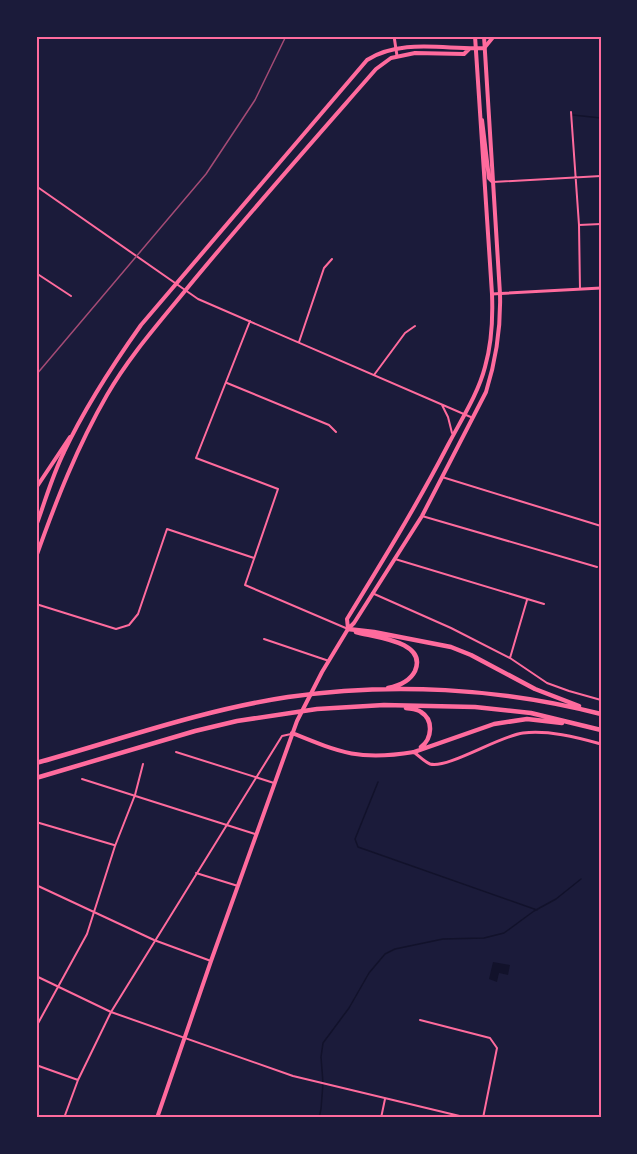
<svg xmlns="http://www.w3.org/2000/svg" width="637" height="1154" font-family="'Noto Sans',sans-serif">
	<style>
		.water { fill: #12122b }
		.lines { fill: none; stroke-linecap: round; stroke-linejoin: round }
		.stream { stroke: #12122b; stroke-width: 1.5 }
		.minor { stroke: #ff6b9d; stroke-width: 2 }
		.tertiary { stroke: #ff6b9d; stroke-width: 3 }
		.secondary { stroke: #ff6b9d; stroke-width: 4 }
		.primary { stroke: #ff6b9d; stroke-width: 4 }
		.motorway { stroke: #ff6b9d; stroke-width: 4.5 }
		.rail { stroke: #a44b75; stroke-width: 1.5 }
		.neatline { fill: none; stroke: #ff6b9d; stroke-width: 2 }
	</style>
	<rect width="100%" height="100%" fill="#1b1b3a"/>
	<path class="water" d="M493,962l17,3 -2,10 -9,-2 -2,9 -8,-3z"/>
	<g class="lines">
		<path class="stream" d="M573,115l28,3
			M378,782l-23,57 3,8 179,63
			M319,1118l2,-9 2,-26 -2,-26 2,-14 26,-35 20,-35 16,-19 10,-5 48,-10 41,-1 20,-5 30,-22 22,-12 25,-20"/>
		<path class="minor" d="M571,112l8,113 1,64
			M493,182l108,-6
			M36,186l162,113 275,119
			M579,225l22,-1
			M36,273l35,23
			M250,321l-54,137 82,31 -33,96 103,44
			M299,342l25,-74 8,-9
			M374,375l31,-42 10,-7
			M227,383l102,42 7,7
			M442,405l6,12 4,16
			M442,477l159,49
			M422,516l175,51
			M395,559l149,45
			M372,593l79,35 59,30 37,25 22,8 32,9
			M36,604l80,25 13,-4 9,-11 29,-85 87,29
			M264,639l65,22
			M510,658l17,-58
			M176,752l98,31
			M82,779l173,55
			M36,822l78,23
			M196,873l42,13
			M36,885l118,55 57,21
			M36,976l75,36 182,64 175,42
			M420,1020l70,18 7,10 -14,70
			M36,1027l51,-93 28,-88 20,-51 8,-31
			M36,1065l42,15
			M64,1118l14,-38 33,-68 171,-276 9,-2
			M381,1118l4,-19"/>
		<path class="tertiary" d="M394,36l3,20
			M492,294l109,-6
			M415,753c5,4 10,9 15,11 18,5 69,-28 93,-31 25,-3 53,4 78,11"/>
		<path class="secondary" d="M485,47l9,-11
			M36,488l34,-51"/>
		<path class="primary" d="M482,120l7,58 4,4
			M36,526c9,-24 16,-50 28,-74 21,-45 48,-86 77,-127l226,-265c34,-22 80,-10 117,-12
			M36,557c20,-56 41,-110 71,-162 23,-40 53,-73 82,-109 61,-74 124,-145 187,-217l15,-11 24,-5 49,1 5,-5
			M348,629l-1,-10c35,-57 70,-114 101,-174 13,-25 30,-51 37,-78 7,-24 8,-48 7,-73l-17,-258
			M292,733c49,20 68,28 122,19
			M157,1118l54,-157 86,-240 25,-49 26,-43 6,-6 68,-107 64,-124c10,-32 15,-64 14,-98l-16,-258"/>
		<path class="motorway" d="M348,629l26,3 77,15 20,8 64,34 44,17
			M356,632c17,5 72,9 59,39 -5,10 -17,15 -27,17
			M406,708c5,1 11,1 15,4 13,8 11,27 0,35
			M414,752l80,-28 33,-5 35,4
			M36,763c83,-23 166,-53 252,-66 103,-15 212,-9 313,17
			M36,778l159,-47 42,-10 80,-12 67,-4 91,2 56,6 70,17"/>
		<path class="rail" d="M36,375l170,-201 49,-74 31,-64"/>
	</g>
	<rect width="637" height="1154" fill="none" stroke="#1b1b3a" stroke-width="75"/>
	<rect x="38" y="38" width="562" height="1078" class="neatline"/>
</svg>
